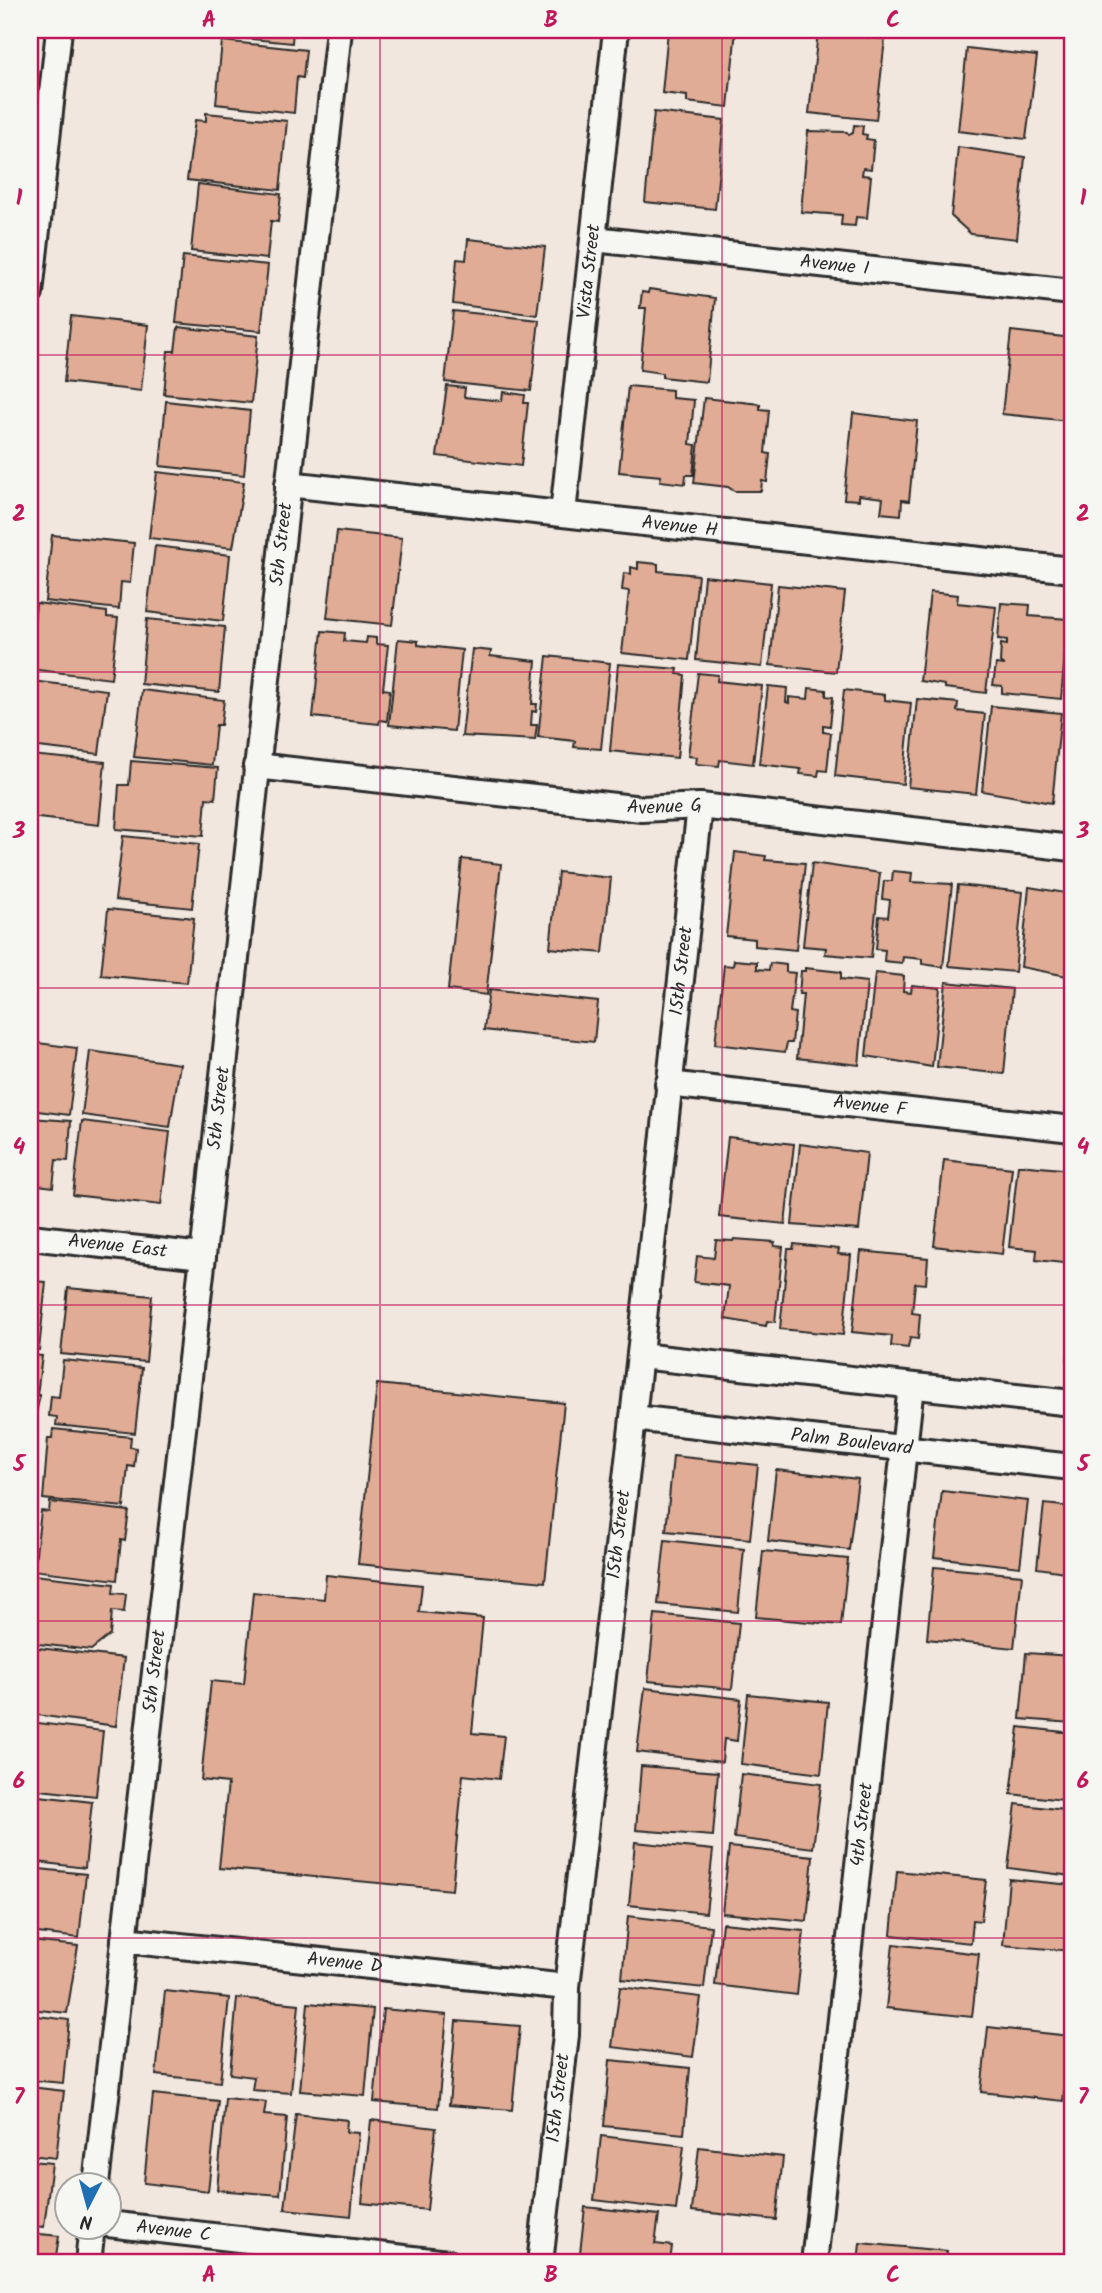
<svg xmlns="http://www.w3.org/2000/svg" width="1102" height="2293" font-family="Kalam,sans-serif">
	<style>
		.building { fill: #e1ac95; stroke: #2b2b2b; stroke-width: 2 }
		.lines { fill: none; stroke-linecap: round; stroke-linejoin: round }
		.service-casing { stroke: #2b2b2b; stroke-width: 30 }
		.service { stroke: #f6f6f2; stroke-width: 24 }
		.grid { fill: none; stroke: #c2185b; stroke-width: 2; stroke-opacity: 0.55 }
		.labels { text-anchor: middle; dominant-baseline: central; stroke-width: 6; stroke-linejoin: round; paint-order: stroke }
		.street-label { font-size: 19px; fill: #2b2b2b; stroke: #f6f6f2 }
		.neatline { fill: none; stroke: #c2185b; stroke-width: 2.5 }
		.grid-label { font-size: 23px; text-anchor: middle; font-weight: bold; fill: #c2185b }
	</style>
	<rect width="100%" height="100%" fill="#f2e7df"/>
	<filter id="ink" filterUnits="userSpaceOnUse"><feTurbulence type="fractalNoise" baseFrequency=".0143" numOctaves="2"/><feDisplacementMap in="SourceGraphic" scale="14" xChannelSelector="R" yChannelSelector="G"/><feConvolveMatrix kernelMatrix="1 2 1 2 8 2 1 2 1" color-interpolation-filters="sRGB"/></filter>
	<g filter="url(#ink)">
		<path class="building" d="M212,30h81l-1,13 -81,-8z
			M668,30h68l-8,77 -41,-5v-6l-25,-3z
			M818,32l67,7 -9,81 -67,-7z
			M222,41l84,9 -3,28 -6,-1 -3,36 -78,-9z
			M967,48l70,8 -11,83 -68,-8z
			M654,112l70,8 -9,89 -70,-7z
			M206,113l81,8 -7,69 -93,-10 8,-60 11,1z
			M854,125l9,1 -1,8 5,1 -1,4 8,1 -3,29 -8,-1 -1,7 9,1 -4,42 -11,-1 -1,9 -14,-1 1,-10 -41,-3 7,-81 39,1 2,3 4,-2z
			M958,147l67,10 -8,82 -46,-5 -20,-18z
			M198,184l83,10 -3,28 -7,-1 -4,38 -76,-8z
			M468,239l77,8 -8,68 -84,-11 4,-45 9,1z
			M183,256l85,9 -7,66 -85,-8z
			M649,289l66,9 -8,84 -45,-5v-4l-22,-3 6,-62h-6l2,-16 6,1z
			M453,311l86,9 -8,71 -86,-9z
			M71,316l77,9 -7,66 -77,-9z
			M178,327l80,9 -7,67 -87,-9 4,-43h7z
			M1011,331l61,7 -3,83 -67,-7z
			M447,386l18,2 -1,9 38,4 1,-9 22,3 -1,8h4l-7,63 -84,-10z
			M628,386l44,4v8l22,2 -4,44 6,1 -3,30h-7l-1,9 -25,-3 1,-5 -42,-4z
			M704,398l56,6v5l9,1 -4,43 5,1 -3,28 -5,-1 -1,10h-27l-6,-4 -34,-4z
			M166,401l84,10 -6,64 -84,-9z
			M853,413l64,8 -8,80 -7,-1 -1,15 -20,-2 2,-15 -24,-3v5l-15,-1z
			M157,472l87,10 -11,66 -84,-10z
			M337,531l65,7 -10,87 -65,-7z
			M52,535l82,8 -4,40 -9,-1 -2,27 -74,-8z
			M155,546l75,9 -7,66 -76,-9z
			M638,562l20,2v7l40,4 -9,85 -67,-7 7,-62 -7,-1 2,-17 7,1v-7l7,2z
			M704,576l67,7 -9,84 -66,-7z
			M778,585l67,7 -9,80 -66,-7z
			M930,592l28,3 -1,8 39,4 -10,86 -41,-5v-3l-25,-4z
			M36,603l71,9v5l11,1 -7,61 -81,-10z
			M1001,603l29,2 -1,11 39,3 -7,80 -59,-6v-7l-9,-1 3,-21 9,1 -5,-3 1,-18 6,1v-5l-9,-1z
			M147,619l78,8 -6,65 -78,-8z
			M322,631l23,2 -1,8 22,2 1,-6 9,1v6l12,1 -5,44 7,1 -3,31 -7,-1 -1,4 -66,-7z
			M398,639l20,2v4l44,5 -8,81 -65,-6z
			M472,649l19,2 -1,5 46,5 -4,43h5l-1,8 -4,-1 -1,14h6l-2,15 -73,-4z
			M547,656l63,7 -9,86 -27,-2 1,-6 -37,-4z
			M618,664l60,5 -1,5 8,1 -8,83 -67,-7z
			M698,673l20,2 -1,6 45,5 -9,78 -33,-4 -1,6 -23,-2 1,-7 -9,-1z
			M32,681l75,9 -8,64 -69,-8z
			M768,686l19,2 -1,14 3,1v-6l19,2 1,-11 17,2v6l7,1 -3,29 -7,-1v7l8,1 -4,38 -8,-1 -1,6 -18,-2 1,-5 -42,-5z
			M142,690l82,10 -3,25h-5l-4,40 -78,-8z
			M844,690l41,5v5l26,3 -8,81 -68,-8z
			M917,699l41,4 -1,8 28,3 -9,80 -68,-7z
			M991,706l70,7 -9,90 -70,-12z
			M30,755l75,7 -6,63 -69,-8z
			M131,761l87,7 -3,31 -9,-1 -3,38 -87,-7 3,-44h10z
			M123,836l76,8 -7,64 -77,-8z
			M735,852l31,4 -1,4 40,3 -9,87 -41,-4v-7l-29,-3z
			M462,859l39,5 -15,131 -38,-5z
			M812,863l68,10 -9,85 -46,-4 1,-6 -23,-2z
			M893,871l19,2 -1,9 41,2 -9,83 -21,-3v-5l-19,-2 -1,6 -18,-2 1,-11 -9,-1 3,-33 9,1 2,-17 -8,-1 2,-18h8z
			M558,872l53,6 -8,75 -53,-5z
			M958,885l65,7 -8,80 -66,-6z
			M1029,887l43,7v83l-51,-10z
			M108,909l86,9 -7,65 -86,-8z
			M734,960l23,2v7l12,1 1,-7 16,2v7l9,1 -5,39 5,1 -3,30h-5l-2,9 -70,-8 9,-79 9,1z
			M805,968l36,4v7l26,3 -8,83 -62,-7 6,-64h-4l2,-23h4z
			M875,973l29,3 -1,15 8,1 1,-7 28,3 -8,79 -66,-11z
			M946,982l66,7 -8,85 -67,-7z
			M489,990l109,12 -4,40 -110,-12z
			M30,1042l47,6 -8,67 -39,-5z
			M90,1051l90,13 -10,63 -88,-12z
			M30,1118l41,3 -3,40 -12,-1 -3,27 -23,-3z
			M82,1121l88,11 -9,73 -88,-10z
			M728,1137l66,7 -9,80 -66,-7z
			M800,1144l67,9 -8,77 -67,-5z
			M944,1160l68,8 -10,86 -68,-8z
			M1018,1165l54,5v94l-36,-4 1,-10 -28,-3z
			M734,1239l41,3 -1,4 9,1 -8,75 -8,-1 -1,5 -41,-7 4,-33 -35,-4 3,-26 17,2 2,-18 17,1z
			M794,1244l45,5 -1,5 13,1 -8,80 -63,-6 8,-80h5z
			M861,1251l67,7 -2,26 -11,-1 -3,30 8,1 -2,25 -8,-1 -2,10 -17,-2 1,-10 -40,-4z
			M30,1281l16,1 -7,68h-9z
			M68,1288l84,8 -6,66 -85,-8z
			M1072,1316v48h-5z
			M30,1355l12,1 -5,39h3l-6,28h-4z
			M63,1360l79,8 -7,65 -79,-8 1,-8 -8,-1 2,-20 8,1z
			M377,1384l187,19 -19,179 -187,-18z
			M53,1429l78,8 -1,10 6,1 -2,19 -6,-1 -4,41 -81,-8 5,-61h4z
			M673,1456l85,9 -8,74 -84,-8z
			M776,1470l82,9 -9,71 -81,-9z
			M942,1491l86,10 -8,66 -86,-10z
			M50,1502l79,9 -4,30 -4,-1 -4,40 -86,-10 1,-7 3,-1 6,-51 8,1z
			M1044,1504l28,3v66l-35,-5z
			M665,1540l79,9 -6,63 -80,-8z
			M763,1551l85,8 -7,66 -85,-8z
			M934,1567l88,8 -8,73 -87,-9z
			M33,1575l81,9 -1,9 13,1 -2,18 -12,-1 -2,24 -19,15 -61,-7z
			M326,1575l96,10 -3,27 64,6 -11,115 32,3 -5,43 -36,-4 -11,115 -233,-22 9,-85 -27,-3 10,-99 33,3 9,-92 71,7z
			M655,1614l84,9 -7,66 -84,-8z
			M30,1647l94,11 -8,68 -86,-12z
			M1026,1653l46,3v67l-52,-4z
			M645,1688l96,11 -4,42 -13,-2 -2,23 -85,-10z
			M748,1694l80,8 -7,72 -80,-10z
			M30,1722l73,9 -7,65 -66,-7z
			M1019,1727l53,6v68l-61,-7z
			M641,1766l77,6 -5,64 -77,-6z
			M741,1774l80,10 -8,64 -79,-10z
			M30,1795l62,7 -7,66 -55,-7z
			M1016,1804l56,7v65l-64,-8z
			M635,1842l78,8 -7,63 -77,-8z
			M729,1847l84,9 -6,65 -85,-8z
			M30,1868l56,6 -7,64 -49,-6z
			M897,1871l89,9 -5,41 -8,-1 -2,23 -80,-8z
			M1009,1879l63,6v66l-69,-6z
			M628,1916l83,10 -7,62 -82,-9z
			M722,1923l82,8 -7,64 -82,-10z
			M30,1941l48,5 -11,67 -37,-4z
			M893,1944l86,10 -7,63 -86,-9z
			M620,1987l81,10 -8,60 -81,-10z
			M165,1991l64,7 -9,84 -64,-7z
			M237,1998l62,6 -8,89 -39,-3 2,-13 -24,-3z
			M308,2003l65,6 -8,87 -65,-5z
			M383,2009l64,6 -9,93 -64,-6z
			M30,2015l39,5 -6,63 -33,-3z
			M456,2021l64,5 -8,84 -63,-5z
			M988,2027l82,9 -7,65 -82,-9z
			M610,2060l80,8 -6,66 -80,-8z
			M30,2087l34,4 -8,67 -26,-3z
			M153,2094l65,7 -10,90 -64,-8z
			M225,2098l41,4 -2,13 23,2 -7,78 -63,-5z
			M296,2114l51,6 -1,12 13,1 -8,83 -66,-7z
			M371,2120l65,8 -9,82 -65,-7z
			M601,2136l83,10 -8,64 -82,-10z
			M699,2147l84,10 -7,63 -84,-9z
			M30,2161l22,2 -8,64 -14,-1z
			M585,2207l74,8 -4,29 17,2 -2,17h-91z
			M30,2233l29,3 -4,27h-25z
			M860,2243l87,8 -1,12h-88z"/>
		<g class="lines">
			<g class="service-casing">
				<g id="service">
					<path id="s1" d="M594,239l478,53"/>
					<path d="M30,293l29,-263"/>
					<path id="s2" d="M288,484l784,86"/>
					<path id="s3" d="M563,513l53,-483"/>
					<path id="s4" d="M256,766l386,43 58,-3 372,42"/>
					<path id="s5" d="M668,1084l404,45"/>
					<path id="s6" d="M30,1237l173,19"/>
					<path d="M640,1356l432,47"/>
					<path id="s7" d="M633,1418l439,49"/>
					<path id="s8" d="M124,1940l443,47"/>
					<path id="s9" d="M96,2184l107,-928 136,-1226"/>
					<path id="s10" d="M108,2224l340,39"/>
					<path d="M88,2263l4,-37"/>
					<path id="s11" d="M540,2263l26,-228 1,-48 66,-569 67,-612"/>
					<path id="s12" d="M814,2263l97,-877"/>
				</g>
			</g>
			<use href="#service" class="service"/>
		</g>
	</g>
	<path class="grid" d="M380,30v2233M722,30v2233M30,355h1042M30,672h1042M30,988h1042M30,1305h1042M30,1621h1042M30,1938h1042"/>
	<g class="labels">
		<g class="street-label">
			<text stroke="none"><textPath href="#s1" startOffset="242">Avenue I</textPath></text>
			<text stroke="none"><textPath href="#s3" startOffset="243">Vista Street</textPath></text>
			<text stroke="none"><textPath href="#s2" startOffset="394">Avenue H</textPath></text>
			<text stroke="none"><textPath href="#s9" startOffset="1650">5th Street</textPath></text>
			<text stroke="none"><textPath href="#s4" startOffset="411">Avenue G</textPath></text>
			<text stroke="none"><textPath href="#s11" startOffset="1300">15th Street</textPath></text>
			<text stroke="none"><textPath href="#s5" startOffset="203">Avenue F</textPath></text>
			<text stroke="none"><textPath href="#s9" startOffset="1083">5th Street</textPath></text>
			<text stroke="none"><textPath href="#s6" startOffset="88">Avenue East</textPath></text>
			<text stroke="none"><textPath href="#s7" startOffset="220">Palm Boulevard</textPath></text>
			<text stroke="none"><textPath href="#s11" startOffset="733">15th Street</textPath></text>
			<text stroke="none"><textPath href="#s9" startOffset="516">5th Street</textPath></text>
			<text stroke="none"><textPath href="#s12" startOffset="441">4th Street</textPath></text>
			<text stroke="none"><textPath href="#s8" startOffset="222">Avenue D</textPath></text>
			<text stroke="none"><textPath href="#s11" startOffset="166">15th Street</textPath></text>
			<text stroke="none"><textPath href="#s10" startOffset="66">Avenue C</textPath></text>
		</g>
	</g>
	<rect width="1102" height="2293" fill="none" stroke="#f6f6f2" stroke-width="77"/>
	<g transform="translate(88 2206) rotate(186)"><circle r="33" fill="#f6f6f2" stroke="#a5a5a2" stroke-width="2"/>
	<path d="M0-5L12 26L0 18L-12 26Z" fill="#1f6fb2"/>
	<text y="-10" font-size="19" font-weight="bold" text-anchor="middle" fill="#2b2b2b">N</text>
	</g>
	<rect x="38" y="38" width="1026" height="2216" class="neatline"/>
	<g class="grid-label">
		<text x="209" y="27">A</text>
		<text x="551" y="27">B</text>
		<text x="893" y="27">C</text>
		<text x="19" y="205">1</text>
		<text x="1083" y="205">1</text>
		<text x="19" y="521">2</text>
		<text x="1083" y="521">2</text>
		<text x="19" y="838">3</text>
		<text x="1083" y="838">3</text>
		<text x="19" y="1154">4</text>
		<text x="1083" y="1154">4</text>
		<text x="19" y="1471">5</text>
		<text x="1083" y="1471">5</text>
		<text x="19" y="1788">6</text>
		<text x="1083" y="1788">6</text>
		<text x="19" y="2104">7</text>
		<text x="1083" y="2104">7</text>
		<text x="209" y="2282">A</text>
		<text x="551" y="2282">B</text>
		<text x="893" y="2282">C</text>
	</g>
</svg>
